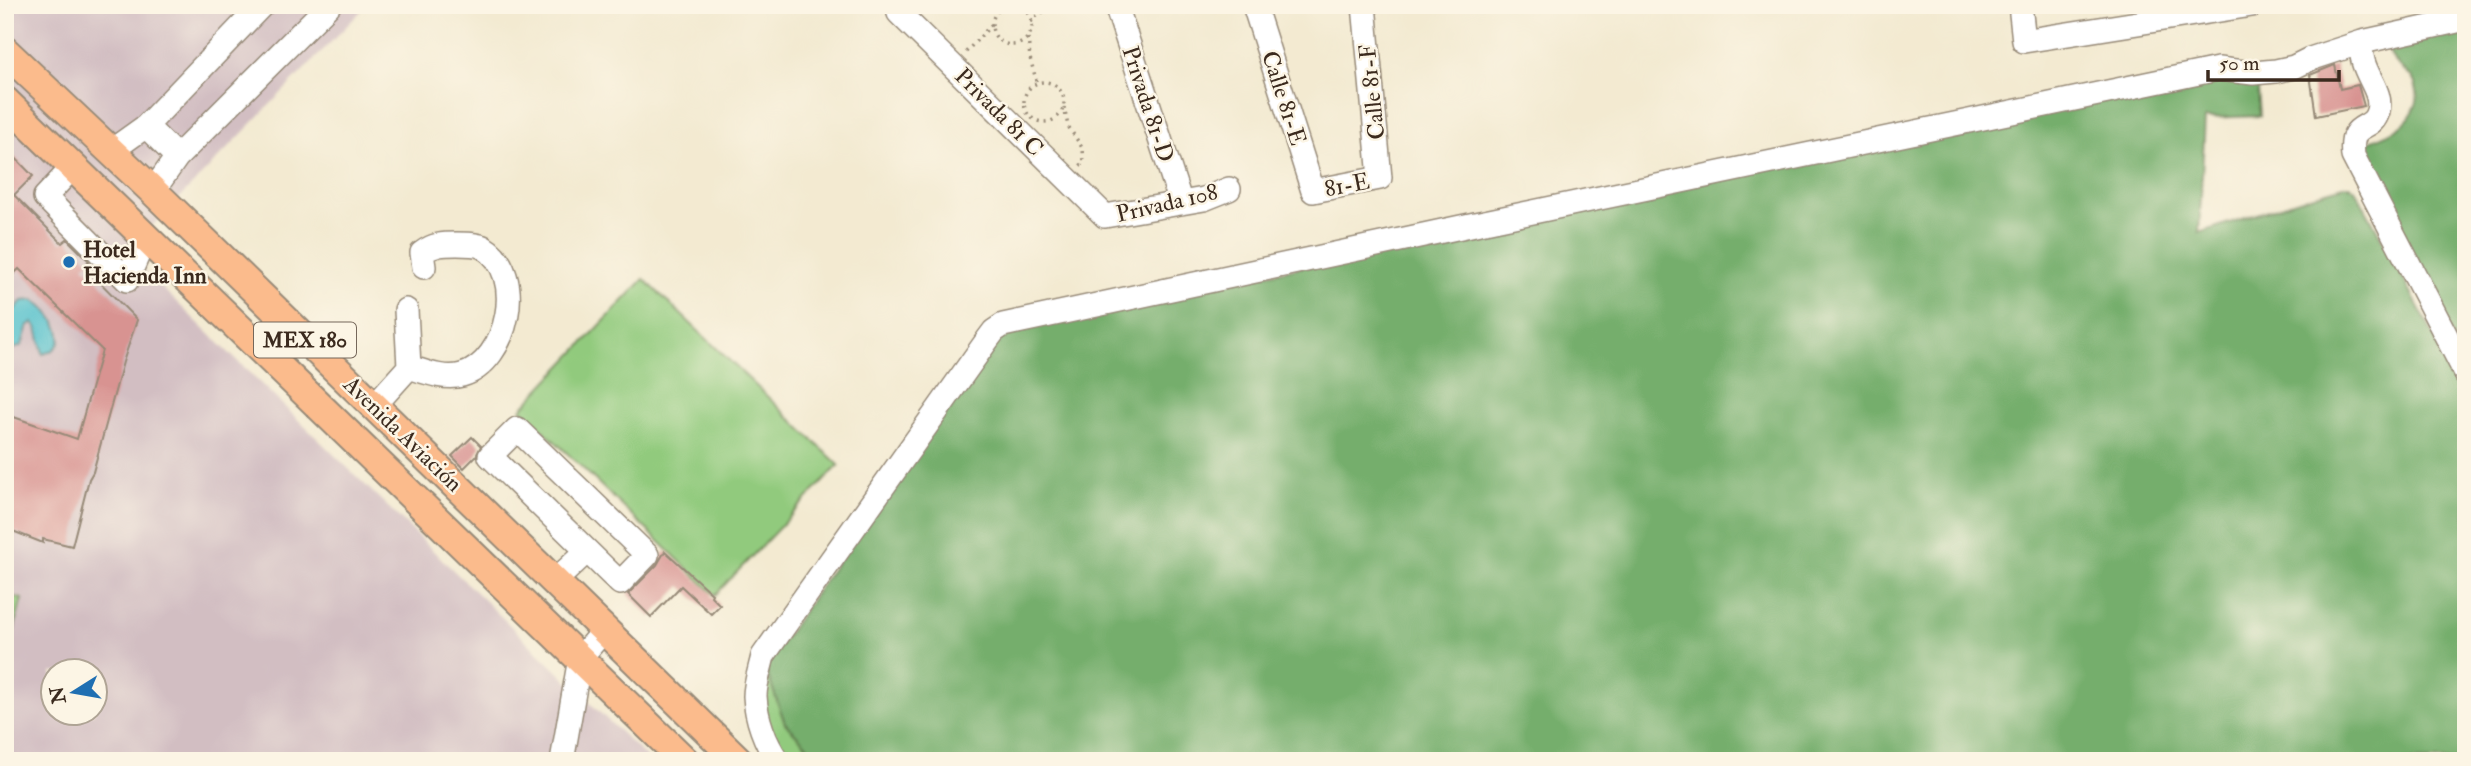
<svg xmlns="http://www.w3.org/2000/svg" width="2471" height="766" font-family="'IM FELL Double Pica',serif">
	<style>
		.industrial { fill: #d2bec2; fill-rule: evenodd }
		.green { fill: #91ca7d; stroke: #667a4e; stroke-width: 2 }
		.forest { fill: #74ae6c; stroke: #586c45; stroke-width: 2 }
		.water { fill: #54c1cd; stroke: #487676; stroke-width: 2 }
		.building { fill: #d89391 }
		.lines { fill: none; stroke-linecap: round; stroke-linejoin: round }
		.minor-casing { stroke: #978a78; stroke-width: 26 }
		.major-casing { stroke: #978a78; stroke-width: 32 }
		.path { stroke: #978a78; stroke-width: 3.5; stroke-dasharray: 2 5; stroke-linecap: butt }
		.minor { stroke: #fff; stroke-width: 23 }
		.major { stroke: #fbbb8c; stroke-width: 28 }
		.poi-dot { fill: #1f6fb2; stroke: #fcf5e5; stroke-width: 2.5 }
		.labels { text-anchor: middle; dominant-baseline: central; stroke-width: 5; stroke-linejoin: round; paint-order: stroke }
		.shield { fill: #fcf5e5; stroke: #75675a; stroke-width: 2 }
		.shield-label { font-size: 21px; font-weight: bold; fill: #3b2a1e }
		.street-label { font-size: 23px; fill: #3b2a1e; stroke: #fcf5e5 }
		.poi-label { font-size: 23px; font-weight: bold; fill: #3b2a1e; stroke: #fcf5e5; text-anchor: start }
	</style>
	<rect width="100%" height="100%" fill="#fcf5e5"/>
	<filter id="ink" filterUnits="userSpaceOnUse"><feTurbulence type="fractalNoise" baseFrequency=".0143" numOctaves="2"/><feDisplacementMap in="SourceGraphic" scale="14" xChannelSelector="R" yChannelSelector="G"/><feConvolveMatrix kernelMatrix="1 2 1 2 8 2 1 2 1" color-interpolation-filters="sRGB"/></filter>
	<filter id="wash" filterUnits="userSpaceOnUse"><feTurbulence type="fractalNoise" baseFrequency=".00686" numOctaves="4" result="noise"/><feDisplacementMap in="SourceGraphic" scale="28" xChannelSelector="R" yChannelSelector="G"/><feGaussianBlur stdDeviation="1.57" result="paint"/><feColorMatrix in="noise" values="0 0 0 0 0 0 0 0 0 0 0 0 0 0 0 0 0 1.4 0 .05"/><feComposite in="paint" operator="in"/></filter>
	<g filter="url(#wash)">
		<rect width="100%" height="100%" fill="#f3ead1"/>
		<path class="industrial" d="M5,5h362l-241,248 524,508h-645zM52,672h42v42h-42z"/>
		<path class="green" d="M644,279l195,186 -124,130 -194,-186z
			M5,595l17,4 -17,65z
			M765,667l20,56 37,38h-37l-22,-40z"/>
		<path class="forest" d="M2466,23v339l-111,-214c25,-13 51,-15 61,-43 3,-8 1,-20 -4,-27 -11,-14 -23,-15 -24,-35z
			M2195,77h62l3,39 -55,2 -6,115 127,-42 21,-6 8,4 111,206v366h-1644l-37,-38 -20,-56 230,-335z"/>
		<path class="water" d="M34,300c19,12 43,46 9,54l-6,-27 -4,-4 -5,2 -6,20 -8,4 -9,-4v-25l17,-19z"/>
		<g id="blocks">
			<path class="building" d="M2335,65l5,24 18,-4 6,21 -48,10 -6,-41z
				M5,147l28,29 -19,19 48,48 5,-4 22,22 -5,5 53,54 -14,42 -30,110 -4,7 -17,67 -29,-7v4l-38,-15v-114l72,25 25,-89 -83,-81 -14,13z
				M472,437l9,9 -5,10 -12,12 -12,-12z
				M665,551l47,43 -1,2 9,9 -9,9 -30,-28 -30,31 -23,-23 29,-29z"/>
		</g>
	</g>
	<g filter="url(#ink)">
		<use href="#blocks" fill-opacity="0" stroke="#978a78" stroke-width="2"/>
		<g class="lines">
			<g class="minor-casing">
				<path id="minor" d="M900,5l-1,8 206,203 99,-17 25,-10
					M1116,5l65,198
					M1254,5l59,186 67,-13 -16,-173
					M2020,5l4,36 228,-36
					M2362,42c-5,29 22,46 16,69 -6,23 -29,7 -25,45l113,218
					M146,126l116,-121
					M111,151l35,-25 31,31 -24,34
					M177,157l152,-152
					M74,166l-29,31 82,83 19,-44
					M409,367c16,5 36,13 53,8 46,-13 66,-102 21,-128 -6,-3 -18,-3 -26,-3 -14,0 -24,0 -35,9l2,14
					M373,407l36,-40 -3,-57
					M517,429l130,126 -27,28 -130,-127z
					M555,581l32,-30
					M562,761l18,-103 24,-28
					M778,761c-13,-18 -22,-43 -23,-65 0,-12 5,-27 8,-40l225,-317 6,-8 9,-6 472,-101 743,-155 35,4 23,-2 18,-4 16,-8 52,-17 104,-23"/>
			</g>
			<g class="major-casing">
				<path id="major" d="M5,51l148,140 586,570
					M5,101l680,660"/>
			</g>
			<path class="path" d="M992 25a20 20 0 1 1 40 0a20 20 0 1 1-40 0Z
				M1031,22l6,-6 16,-11
				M1028,38l2,20 7,25
				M966,52l26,-28
				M1024 102a20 20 0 1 1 40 0a20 20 0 1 1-40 0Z
				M1064,107l4,19 15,23 1,13 -4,4"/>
			<use href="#minor" class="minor"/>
			<use href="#major" class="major"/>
		</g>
	</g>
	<circle class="poi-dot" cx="69" cy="262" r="7"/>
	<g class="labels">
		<rect class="shield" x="254" y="322.5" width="102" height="35" rx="5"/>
		<g class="shield-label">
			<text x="305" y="340">MEX 180</text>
		</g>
		<g class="street-label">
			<text transform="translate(1372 92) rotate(-96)">Calle 81-F</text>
			<text transform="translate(1284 98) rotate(72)">Calle 81-E</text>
			<text transform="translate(1148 104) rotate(72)">Privada 81-D</text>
			<text transform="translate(999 112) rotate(45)">Privada 81 C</text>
			<text transform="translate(1347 185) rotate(-11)">81-E</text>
			<text transform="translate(1167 203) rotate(-13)">Privada 108</text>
			<text transform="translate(403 434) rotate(44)">Avenida Aviación</text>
		</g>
		<g class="poi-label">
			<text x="83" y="249">Hotel<tspan x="83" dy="26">Hacienda Inn</tspan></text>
		</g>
	</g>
	<rect width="2471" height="766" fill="none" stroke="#fcf5e5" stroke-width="28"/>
	<g transform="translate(74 692) rotate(259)"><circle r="33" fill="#fcf5e5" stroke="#afa495" stroke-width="2"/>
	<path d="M0-5L12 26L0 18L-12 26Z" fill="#1f6fb2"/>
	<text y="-10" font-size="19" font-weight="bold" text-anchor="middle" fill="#3b2a1e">N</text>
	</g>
	<path d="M2208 70v10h131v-10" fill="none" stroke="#3b2a1e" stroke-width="3.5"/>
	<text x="2219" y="70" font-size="21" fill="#3b2a1e" stroke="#fcf5e5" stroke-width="5" paint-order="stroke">50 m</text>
</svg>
